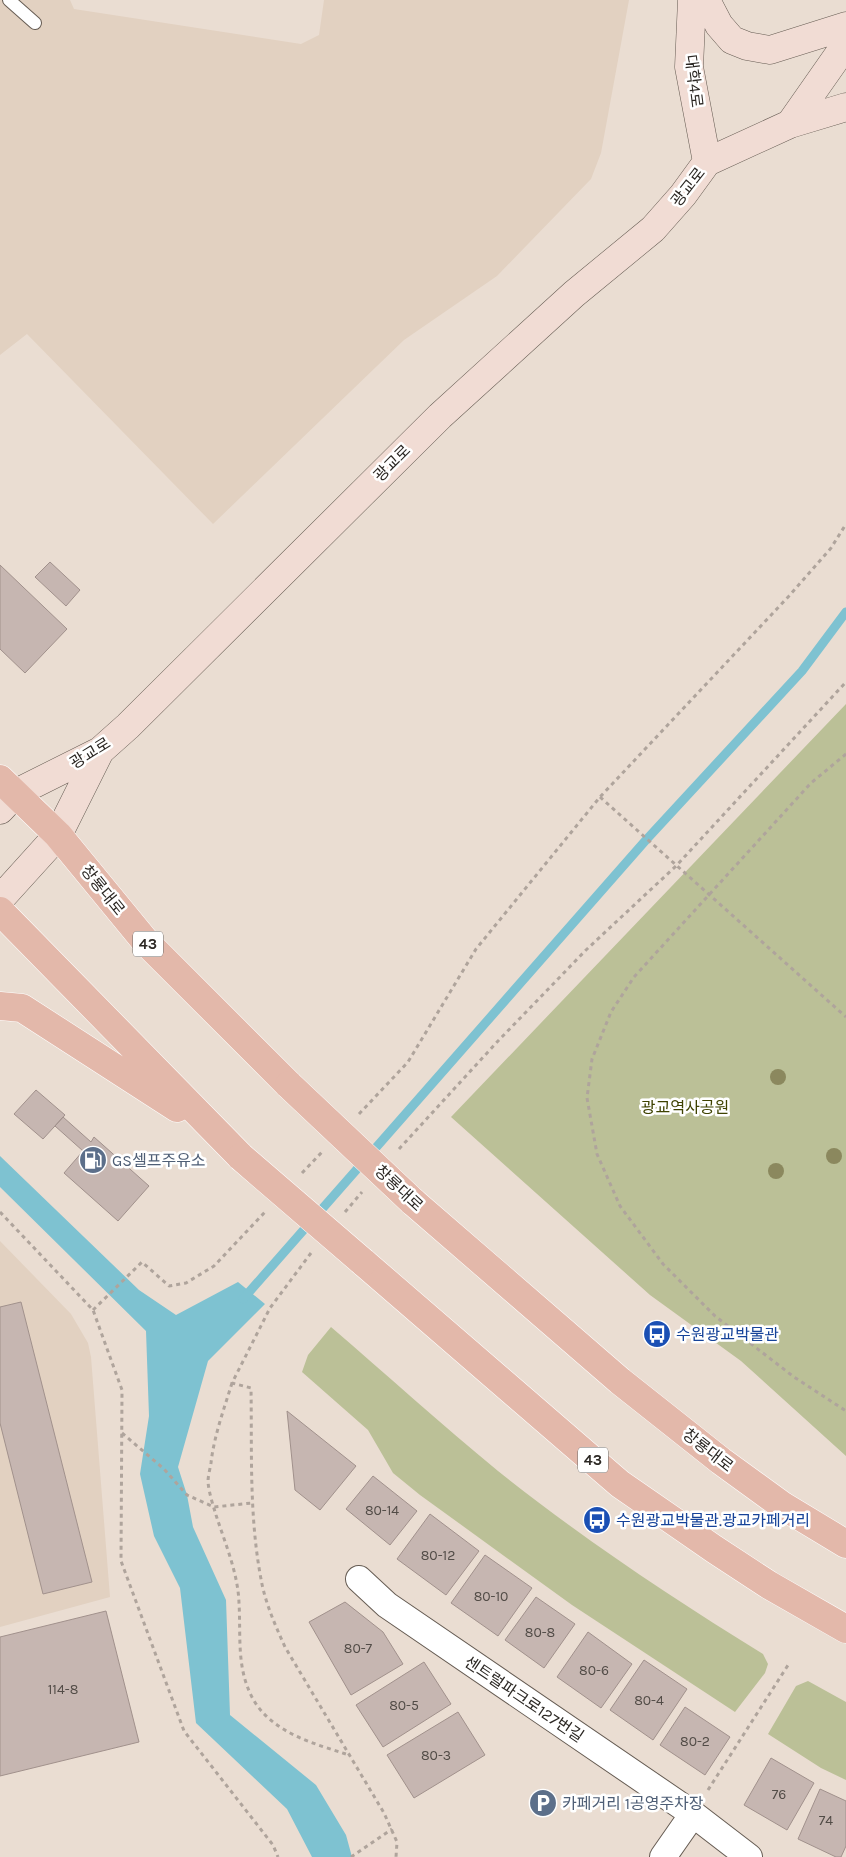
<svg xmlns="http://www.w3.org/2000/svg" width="846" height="1857" font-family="Karla,'Noto Sans KR',sans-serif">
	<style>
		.built { fill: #e2d1c1 }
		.green { fill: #bbc097 }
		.water { fill: #7ec2d1 }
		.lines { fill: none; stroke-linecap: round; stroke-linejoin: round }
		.stream { stroke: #7ec2d1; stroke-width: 9 }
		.building { fill: #c6b6b1; stroke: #a1918c }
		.lane-casing { stroke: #665c53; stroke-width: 14 }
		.street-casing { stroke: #665c53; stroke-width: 28 }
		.secondary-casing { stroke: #665c53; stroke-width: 29 }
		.primary-casing { stroke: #fff; stroke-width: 29 }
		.path { stroke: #afa49c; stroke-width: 3; stroke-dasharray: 4 4; stroke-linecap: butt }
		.lane { stroke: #fff; stroke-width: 12 }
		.street { stroke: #fff; stroke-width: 26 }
		.secondary { stroke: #f1dcd4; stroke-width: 28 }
		.primary { stroke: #e3b8aa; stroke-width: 28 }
		.primary-bridge-casing { stroke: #fff; stroke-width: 29; stroke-linecap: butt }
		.primary-bridge { stroke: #e3b8aa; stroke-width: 28 }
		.tree { fill: #8b885e }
		.labels { text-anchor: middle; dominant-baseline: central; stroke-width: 5; stroke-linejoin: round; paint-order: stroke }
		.number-label { font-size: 14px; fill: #524c47 }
		.shield { fill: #fff; stroke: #6b6866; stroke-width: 1 }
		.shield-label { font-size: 15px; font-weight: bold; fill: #2c2824 }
		.street-label { font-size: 16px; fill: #2c2824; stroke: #fff }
		.park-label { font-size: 16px; fill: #3e4200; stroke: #fff }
		.service-label { font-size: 16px; fill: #4e5e75; stroke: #fff; text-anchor: start }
		.transit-label { font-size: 16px; fill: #164399; stroke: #fff; text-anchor: start }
	</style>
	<rect width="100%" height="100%" fill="#eaddd2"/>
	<path class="built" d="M0,0h70l4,9 227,35 18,-9 5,-35h305l-28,153 -10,26 -94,97 -93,64 -191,184 -186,-190 -27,21z
		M0,1241l71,73 17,29 3,14 19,240 -110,30z"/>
	<path class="green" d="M846,704v752l-105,-95 -91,-66 -199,-178z
		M331,1327c56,48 110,97 167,144 84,67 174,127 265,183l5,10 -3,9 -30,39 -163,-107 -152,-110 -27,-22 -25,-43 -66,-58 6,-17z
		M808,1681l38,21v78l-25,-12 -53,-34 28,-48z"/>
	<path class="water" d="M0,1156l139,134 37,25 62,-33 27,22 -57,57 -30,106 9,28 6,32 33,73 4,115 86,70 30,50 6,22h-40l-25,-48 -91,-86 -16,-135 -26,-52 -14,-62 9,-58 -3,-85 -146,-144z"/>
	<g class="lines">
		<path class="stream" d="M243,1299l403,-459 156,-169 44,-59"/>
	</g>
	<path class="building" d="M50,562l30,28 -14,16 -31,-29z
		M0,565l67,64 -42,44 -25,-24z
		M36,1090l29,25 -22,24 -29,-25z
		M63,1117l28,25 3,-5 55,49 -31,35 -54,-48 19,-22 -28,-25z
		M21,1302l71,280 -49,12 -43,-171v-116z
		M287,1411l69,55 -36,44 -25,-20z
		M373,1476l44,35 -27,34 -44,-36z
		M430,1514l49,37 -33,44 -49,-36z
		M485,1555l47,33 -34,48 -47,-33z
		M536,1597l39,27 -31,44 -39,-28z
		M345,1602l38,30 20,32 -52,31 -42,-73z
		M106,1611l33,131 -139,34v-139z
		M588,1632l44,32 -31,44 -44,-31z
		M644,1660l43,29 -34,51 -43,-30z
		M424,1662l27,42 -68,43 -27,-42z
		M685,1707l45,30 -25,38 -45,-30z
		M458,1712l27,43 -71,43 -27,-43z
		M771,1758l43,25 -27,47 -43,-25z
		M820,1789l26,12v45l-5,11h-5l-38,-18z"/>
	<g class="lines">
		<g class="lane-casing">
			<path id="lane" d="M9,0l26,23"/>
		</g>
		<g class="street-casing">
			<path id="street" d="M359,1579l28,26 306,209 56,43
				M663,1857l30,-43"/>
		</g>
		<g class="secondary-casing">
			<path id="secondary" d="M692,0l-3,67 18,95
				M706,0l13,25 13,15 15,6 23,4 76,-24
				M790,124l56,-80
				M0,810l16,-17 84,-42 28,-25 312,-310 134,-122 79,-65 30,-34 24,-33 83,-38 56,-17
				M0,899l58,-64 42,-84"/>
		</g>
		<g class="primary-casing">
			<path id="primary" d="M0,779l58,56 87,106 144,144
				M0,911l241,246
				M0,1006l22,2 155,100
				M412,1201l208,180 101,80 62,45 63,38
				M363,1262l257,222 94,65 55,36 77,44"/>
		</g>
		<path class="path" d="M846,754l-35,29 -177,194 -23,35 -19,47 -5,39 10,56 23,52 43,58 52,52 79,61 52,34
			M600,797l246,220
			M359,1114l49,-52 68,-113 124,-152 189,-201 42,-48 15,-24
			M399,1149l99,-108 88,-91 90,-84 170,-184
			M302,1173l20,-21
			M0,1212l93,98 29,80 -1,171 63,170 89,114 5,12
			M345,1212l17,-20
			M311,1253l-41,55 -38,75 19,5c1,63 -2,128 10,191 4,23 14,46 24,68l99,166 13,29 -1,15
			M93,1310l49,-48 27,24 17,-3 28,-17 51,-54
			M232,1383c-8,26 -18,53 -21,80 -1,6 -3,13 -3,19 1,11 5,23 8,33 9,28 22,58 23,88 2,33 -3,65 14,96 19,34 62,45 96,56
			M122,1433l42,36 23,26 27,12 38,-4
			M708,1790l82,-128
			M351,1857l41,-28"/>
		<use href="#lane" class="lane"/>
		<use href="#street" class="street"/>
		<use href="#secondary" class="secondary"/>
		<use href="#primary" class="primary"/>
		<g class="primary-bridge-casing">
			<path id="primary-bridge" d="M289,1085l123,116
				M241,1157l122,105"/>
		</g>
		<use href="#primary-bridge" class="primary-bridge"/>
	</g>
	<g class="tree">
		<circle cx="778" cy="1077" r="8"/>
		<circle cx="834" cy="1156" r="8"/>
		<circle cx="776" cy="1171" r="8"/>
	</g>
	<defs>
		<g id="fuel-disc" transform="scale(1.4375)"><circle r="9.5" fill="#5c6f8a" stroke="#fff"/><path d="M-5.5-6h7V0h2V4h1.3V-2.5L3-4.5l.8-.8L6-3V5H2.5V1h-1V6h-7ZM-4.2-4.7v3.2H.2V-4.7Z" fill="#fff"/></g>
		<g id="bus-disc" transform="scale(1.4375)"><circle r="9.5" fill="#1a4fb4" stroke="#fff"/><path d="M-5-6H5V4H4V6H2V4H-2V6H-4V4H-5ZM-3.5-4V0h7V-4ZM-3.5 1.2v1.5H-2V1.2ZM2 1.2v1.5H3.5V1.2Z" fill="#fff"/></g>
		<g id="parking-disc" transform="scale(1.4375)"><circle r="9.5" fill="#5c6f8a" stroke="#fff"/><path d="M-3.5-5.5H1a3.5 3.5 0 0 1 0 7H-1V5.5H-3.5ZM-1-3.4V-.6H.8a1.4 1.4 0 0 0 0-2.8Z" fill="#fff"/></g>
	</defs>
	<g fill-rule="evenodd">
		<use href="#fuel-disc" x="93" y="1160"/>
		<use href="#bus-disc" x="657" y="1334"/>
		<use href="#bus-disc" x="597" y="1520"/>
		<use href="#parking-disc" x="543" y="1803"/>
	</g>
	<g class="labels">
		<g class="number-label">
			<text x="382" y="1510">80-14</text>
			<text x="438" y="1555">80-12</text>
			<text x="491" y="1596">80-10</text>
			<text x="540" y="1632">80-8</text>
			<text x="358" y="1648">80-7</text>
			<text x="594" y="1670">80-6</text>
			<text x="63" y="1689">114-8</text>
			<text x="649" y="1700">80-4</text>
			<text x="404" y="1705">80-5</text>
			<text x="695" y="1741">80-2</text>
			<text x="436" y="1755">80-3</text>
			<text x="779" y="1794">76</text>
			<text x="826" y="1820">74</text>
		</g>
		<g class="shield">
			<rect x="133" y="931.5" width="30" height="25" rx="4"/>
			<rect x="578" y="1447.5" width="30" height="25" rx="4"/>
		</g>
		<g class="shield-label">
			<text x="148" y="944">43</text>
			<text x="593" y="1460">43</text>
		</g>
		<g class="street-label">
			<text transform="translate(694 81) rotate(83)">대학4로</text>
			<text transform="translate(688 187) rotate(-52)">광교로</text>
			<text transform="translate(392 463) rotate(-45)">광교로</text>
			<text transform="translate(90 753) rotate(-32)">광교로</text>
			<text transform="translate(103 890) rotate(51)">창룡대로</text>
			<text transform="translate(399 1188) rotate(43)">창룡대로</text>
			<text transform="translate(708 1450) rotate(38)">창룡대로</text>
			<text transform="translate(524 1699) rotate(34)">센트럴파크로127번길</text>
		</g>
		<g class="park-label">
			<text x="685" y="1107">광교역사공원</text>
		</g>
		<g class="service-label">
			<text x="112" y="1160">GS셀프주유소</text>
			<text x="562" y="1803">카페거리 1공영주차장</text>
		</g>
		<g class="transit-label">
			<text x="676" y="1334">수원광교박물관</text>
			<text x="616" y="1520">수원광교박물관.광교카페거리</text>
		</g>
	</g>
</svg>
